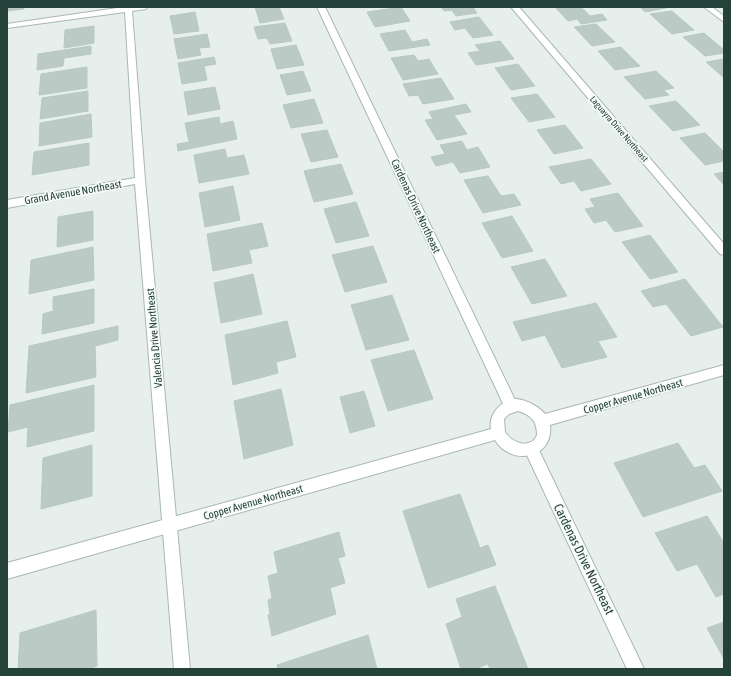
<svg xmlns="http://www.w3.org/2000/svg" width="731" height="676" font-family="'Asap Condensed',sans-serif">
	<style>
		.building { fill: #bbcac4; stroke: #b8c9c2 }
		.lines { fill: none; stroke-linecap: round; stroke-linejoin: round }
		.minor-casing { stroke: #a8b8b2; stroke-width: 2 }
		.tertiary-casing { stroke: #a8b8b2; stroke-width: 2 }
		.minor { fill: #fff; fill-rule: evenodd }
		.tertiary { fill: #fff; fill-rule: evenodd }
		.labels { text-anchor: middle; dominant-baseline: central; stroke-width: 3.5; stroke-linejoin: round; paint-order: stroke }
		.far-street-label { font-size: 9px; fill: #24423a; stroke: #f7fbf9 }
		.street-label { font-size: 11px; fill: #24423a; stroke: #f7fbf9 }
		.near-street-label { font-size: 13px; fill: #24423a; stroke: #f7fbf9 }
	</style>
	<rect width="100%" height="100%" fill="#e6efeb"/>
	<path class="building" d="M7,7h17v2l-17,2z
		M255,7h24l5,12 -24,4z
		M401,7l9,14 -35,6 -8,-15z
		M441,7h32l4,6 -21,3 -4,-6 -8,1z
		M555,7h26l9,9 12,-2 5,6 -26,4 -4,-5 -9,2z
		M640,7h25l1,1 -21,4z
		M672,11l22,19 -22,4 -22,-20z
		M195,12l4,19 -25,3 -4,-18z
		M479,17l14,18 -20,3 -8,-10 -10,2 -5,-8z
		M285,23l7,18 -22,3 -3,-6 -9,1 -4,-12z
		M596,24l19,18 -23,4 -18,-19z
		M94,26v17l-30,5 1,-18z
		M405,30l7,12 15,-3 3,6 -41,6 -9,-17z
		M704,33l20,17v3l-19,3 -22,-19z
		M207,34l3,13 -11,1 2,7 -23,4 -4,-20z
		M500,41l14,18 -38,6 -8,-12 12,-2 -5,-6z
		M296,45l8,20 -27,4 -6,-20z
		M91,46v8l-27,4 -1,8 -26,4 1,-16z
		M621,47l19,19 -25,4 -17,-19z
		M414,55l4,6 11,-2 9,15 -35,6 -12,-22z
		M214,57l2,7 -12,2 3,14 -25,4 -4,-21z
		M724,59v19l-18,-16z
		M518,64l17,22 -24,4 -16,-22z
		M87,67v21l-48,7 2,-21z
		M303,71l8,20 -24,4 -7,-20z
		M656,71l18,17 -10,2 5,5 -24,4 -21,-22z
		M441,78l13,21 -31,5 -5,-9 -9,1 -6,-12z
		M215,87l5,22 -32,6 -4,-23z
		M88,91v20l-48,8 2,-21z
		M537,94l18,23 -26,5 -18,-24z
		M314,99l9,24 -32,5 -8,-23z
		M676,101l24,24 -27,6 -24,-25z
		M466,104l5,8 -17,3 13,19 -30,6 -12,-20 8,-1 -4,-7z
		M91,114l1,23 -53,9 1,-23z
		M219,117l1,7 13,-3 4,18 -59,12 -1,-7 12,-2 -4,-19z
		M565,125l18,23 -29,6 -17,-24z
		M327,130l11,27 -27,5 -10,-28z
		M705,133l19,19v9l-19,4 -25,-27z
		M462,141l5,9 11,-3 12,20 -30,6 -7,-11 -17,4 -5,-9 14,-3 -5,-9z
		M89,143v22l-57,10 2,-23z
		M225,149l2,9 17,-3 5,19 -50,9 -5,-28z
		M591,159l20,25 -30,7 -7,-10 -13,3 -12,-17z
		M341,164l12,30 -39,8 -10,-31z
		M724,172v13l-10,-11z
		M488,176l13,20 13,-2 7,11 -38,8 -19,-33z
		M233,186l7,34 -35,7 -6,-34z
		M618,193l25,33 -28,6 -9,-12 -12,3 -9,-14 10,-2 -5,-8z
		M356,202l13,34 -33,7 -12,-34z
		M93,211v29l-36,7 1,-30z
		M512,216l21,35 -31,7 -20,-35z
		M262,223l6,23 -19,4 3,13 -39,8 -6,-37z
		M650,235l28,37 -28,7 -28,-37z
		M373,246l14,36 -42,10 -13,-37z
		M93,247l1,33 -65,14 2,-34z
		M545,259l22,37 -35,8 -21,-37z
		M253,274l9,40 -41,9 -7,-40z
		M685,279l38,48 -32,9 -25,-32 -13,3 -12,-16z
		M94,289v34l-52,11 1,-20 10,-3v-14z
		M392,295l17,45 -43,10 -15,-45z
		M596,303l21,34 -19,4 9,16 -45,11 -17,-33 -23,6 -9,-19z
		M287,321l9,36 -20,5 2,11 -45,12 -8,-50z
		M118,326v14l-23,6 1,31 -70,16 3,-47z
		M414,350l19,49 -45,12 -17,-51z
		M94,385v46l-67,16 1,-20 -20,5 2,-27z
		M281,389l12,56 -49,14 -10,-58z
		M364,391l11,35 -25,7 -10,-36z
		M678,443l16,25 11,-3 17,26 -79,26 -29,-54z
		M92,445v51l-51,13 2,-51z
		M460,494l20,54 8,-3 8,20 -68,23 -25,-77z
		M707,516l17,27v51l-8,3 -19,-33 -20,7 -22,-38z
		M339,532l6,24 -7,2 7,25 -15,5 6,26 -64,22 -4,-21 2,-1 -2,-14 4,-2 -4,-22 10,-3 -4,-21z
		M495,586l33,83h-38l-2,-5 -13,5h-14l-15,-45 16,-7 -6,-18z
		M96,610l1,56 -9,3h-70l2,-36z
		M724,622v37l-17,-31z
		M368,635l9,34h-99l-1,-4z"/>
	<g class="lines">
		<g class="minor-casing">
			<path id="minor" d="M124,7h23l-1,2 -14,2 13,169 45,489h-16l-39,-485 -128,24v-8l128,-22 -10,-166 -118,16v-4z
				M317,7h8l191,395 1,4 -1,4 -5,2 -5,-2z
				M511,7h8l205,237v11l-4,-1z
				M704,7h8l12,9v6z
				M531,442l5,2 108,225h-17l-103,-220 2,-5z"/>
		</g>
		<g class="tertiary-casing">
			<path id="tertiary" d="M724,365v10l-174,50c4,35 -40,41 -55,15l-488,139v-16l484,-134c-3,-15 11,-30 26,-30 10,1 22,8 28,15zM518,411c13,4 19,10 19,24 -6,15 -25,8 -32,-3l-1,-13 5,-5z"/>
		</g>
		<use href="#minor" class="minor"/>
		<use href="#tertiary" class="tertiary"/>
	</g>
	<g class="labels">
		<g class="far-street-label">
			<text transform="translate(619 129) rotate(49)">Laguayra Drive Northeast</text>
		</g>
		<g class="street-label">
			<text transform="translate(73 192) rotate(-10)">Grand Avenue Northeast</text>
			<text transform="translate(416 206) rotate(65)">Cardenas Drive Northeast</text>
			<text transform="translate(154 338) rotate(-95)">Valencia Drive Northeast</text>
			<text transform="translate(633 396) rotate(-16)">Copper Avenue Northeast</text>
			<text transform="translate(253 502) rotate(-16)">Copper Avenue Northeast</text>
		</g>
		<g class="near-street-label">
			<text transform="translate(584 559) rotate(64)">Cardenas Drive Northeast</text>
		</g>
	</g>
	<rect width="731" height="676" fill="none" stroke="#24423a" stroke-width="16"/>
</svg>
